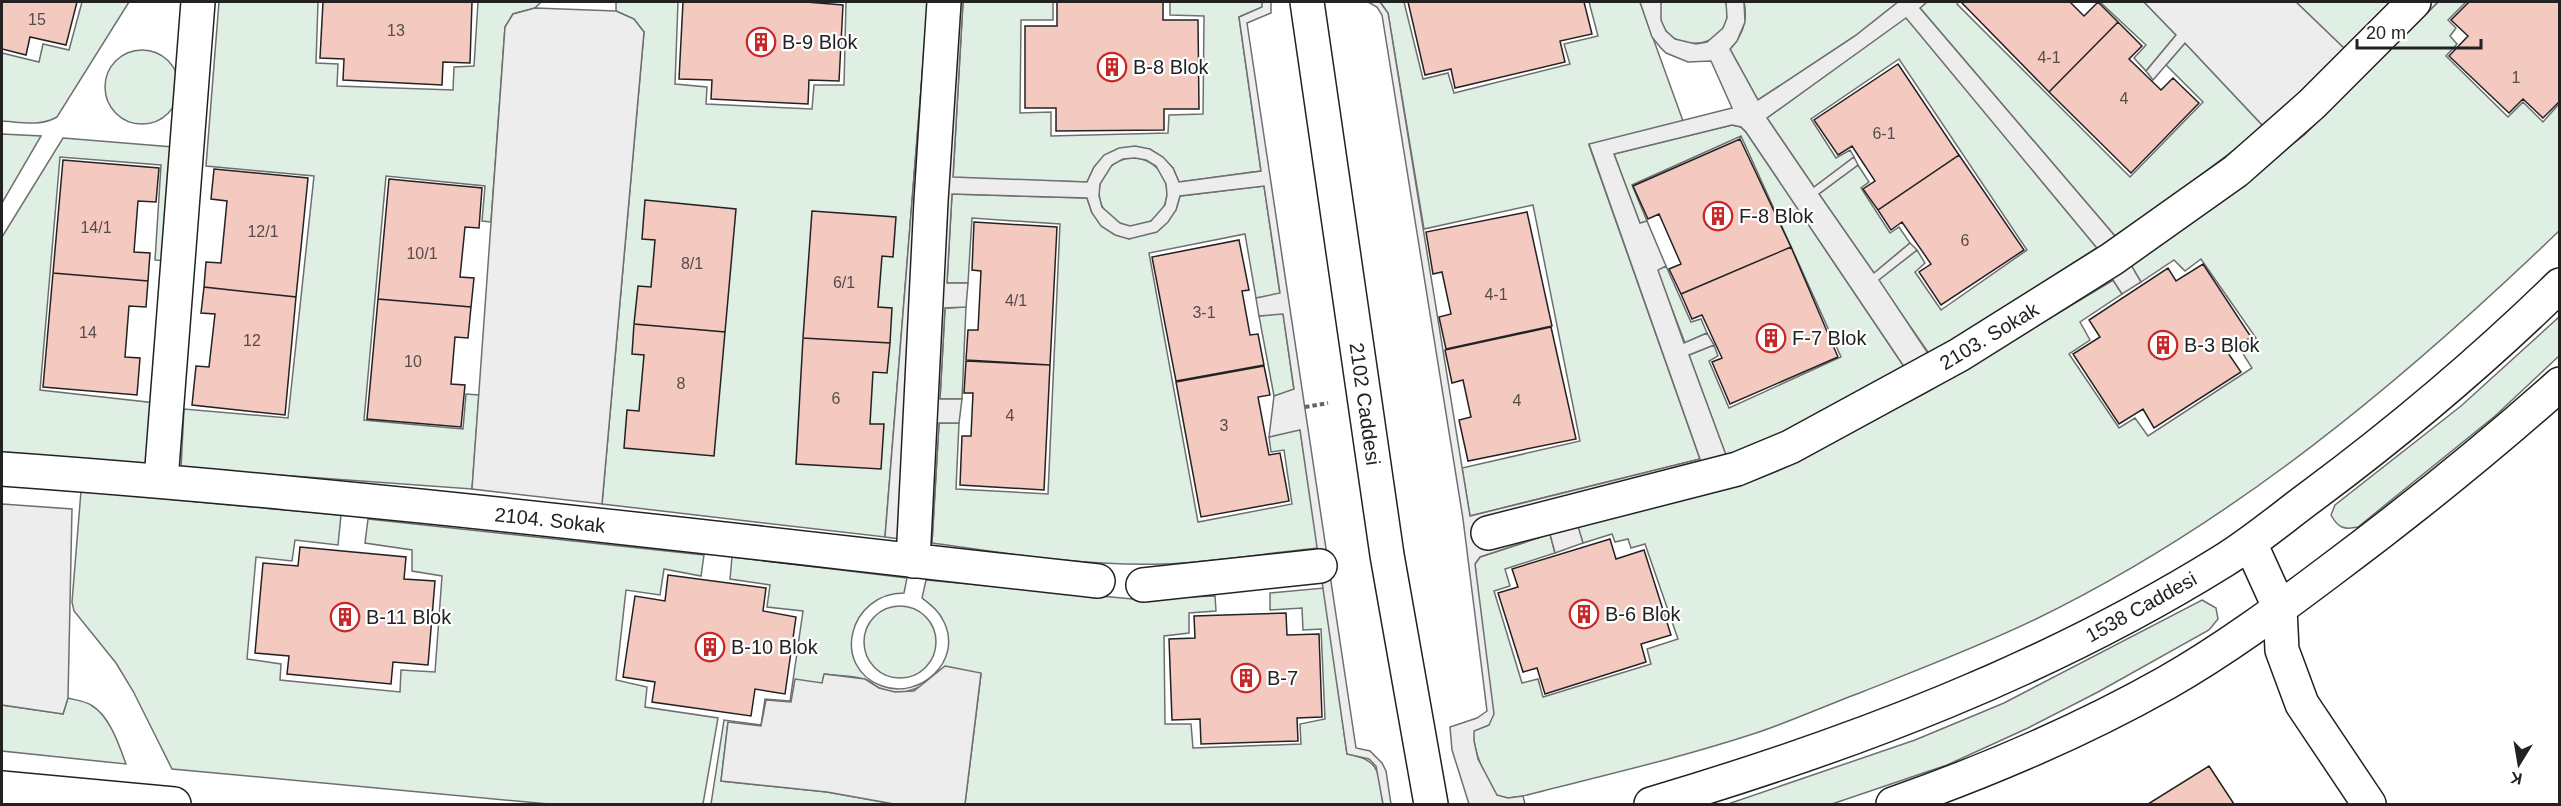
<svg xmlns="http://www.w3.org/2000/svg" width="2561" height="806" font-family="Helvetica,sans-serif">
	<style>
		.green { fill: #e0efe3; stroke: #6f6f6f; stroke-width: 1.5 }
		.parking { fill: #ededed; stroke: #6f6f6f; stroke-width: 1.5; fill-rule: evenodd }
		.building { fill: #f3c9c0; stroke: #222; stroke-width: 1.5 }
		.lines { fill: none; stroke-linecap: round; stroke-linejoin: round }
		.minor-casing { stroke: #222; stroke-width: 36 }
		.major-casing { stroke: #222; stroke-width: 36 }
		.path { stroke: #646464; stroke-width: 4; stroke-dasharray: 4.5 3; stroke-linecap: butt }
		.minor { stroke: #fff; stroke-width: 33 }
		.major { stroke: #fff; stroke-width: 33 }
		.labels { text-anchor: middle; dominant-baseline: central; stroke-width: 4.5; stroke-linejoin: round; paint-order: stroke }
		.number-label { font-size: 16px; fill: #564c4a }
		.poi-label { font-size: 20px; fill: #222; stroke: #fff; text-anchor: start }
		.street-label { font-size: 20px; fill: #222; stroke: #fff }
	</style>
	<rect width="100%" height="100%" fill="#fff"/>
	<path class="green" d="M82,2h47l-72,115c-17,10 -37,5 -55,4v-68l37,9 4,-18 26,6z
		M219,2h99l-2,61 22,1 -1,22 116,4 1,-23 20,-1 4,-64h63l-6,6 -22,6 -8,13 -14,195 -9,-1 3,-35 -99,-10 -22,244 99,9 3,-35 13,1 -7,94 -291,-21 3,-59 104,9 26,-242 -108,-10z
		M616,2h62l-3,82 32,3 -1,17 106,5 2,-24h30l2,-83h82l-43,535 -283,-33 42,-472 -10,-13 -18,-8z
		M963,2h90v18h-32l-1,93 31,-1v24l117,-3 1,-18 34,-1 1,-98 -34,-1v-13h92l1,5 -24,10 22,154 -82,11 -6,-14 -23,-19 -56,18 -7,15 -134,-4z
		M1380,2h24l19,77 25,-6 6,20 116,-29 -6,-20 34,-8 -9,-34h51l43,119 -94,24 111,314 -230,57 -8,-48 118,-27 -47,-236 -109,24 -36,-216z
		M1661,2h65c13,54 -77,56 -65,0z
		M1744,2h154l-43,34 -97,64 -28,-51c13,-14 18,-29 14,-47z
		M1927,2h31l-1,2 173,173 73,-75 -37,-37 19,-22 79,84 -104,79 -45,30 -195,-228z
		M2100,2h44l32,33 -30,36 -12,-13 12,-13z
		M2296,2h102l-50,50z
		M2438,2h28l-18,18 8,8 -6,8 7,8 -11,12 62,61 15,-15 20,20 16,-18v127c-157,151 -327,293 -525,389 -56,27 -114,49 -172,72 -35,13 -70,29 -106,41 -76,25 -155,43 -233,63l-15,2 -11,-2c-12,-20 -23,-41 -24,-65l16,-6 -14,-161 5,-7 70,-23 5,19 -50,16 5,17 -16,5 28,92 16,-4 5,18 108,-33 -4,-15 31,-10 -33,-95 -14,4 -3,-9 -13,3 -3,-8 -29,9 -6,-17 210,-61 140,-73 186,-112 9,14 -42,28 10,18 -21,14 50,74 16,-10 13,18 104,-68 -12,-19 16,-11 -55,-79 -16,12 -11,-11 -33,22 -11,-18 87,-61 87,-68z
		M1906,17l191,231 -167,107 -52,-75 39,-30 8,13 -10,9 26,38 86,-60 -128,-191 -88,60 25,39 14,-8 4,7 -40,30 -47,-69z
		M105 87a37 37 0 1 1 74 0a37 37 0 1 1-74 0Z
		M1732,125l9,2 5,5 159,236 -98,57 -81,31 -37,-101 25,-10 4,11 -9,5 20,47 112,-51 -100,-221 -109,49 15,36 -7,3 -26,-70z
		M2,134l39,2 -39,67z
		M63,138l110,9 -5,114 -13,-1 6,-95 -101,-8 -20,233 116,13 -4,56 -7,7 -143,-13v-216z
		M1099 192a34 34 0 1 1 68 0a34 34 0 1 1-68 0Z
		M1858,165l11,17 -8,6 29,45 9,-6 11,16 -36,30 -55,-79z
		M1264,186l16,108 -24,4 -11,-64 -96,19 49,269 94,-18 -8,-54 -13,2 -2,-15 31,-8 18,119c-51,5 -103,14 -155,16 -77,2 -155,-10 -231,-21l7,-120h20l-3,66 92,5 12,-270 -88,-6 -4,65h-21l5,-89 135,4 5,15 37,26 47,-29 4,-14z
		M1666,266l25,56 10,-3 6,14 -22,10 -28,-73z
		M966,307l-4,92h-22l5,-91z
		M1283,313l11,77 -20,6 -15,-80z
		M2559,317v39l-64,60 -137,111c-14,3 -20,1 -27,-12l4,-10 126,-99z
		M81,491l260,24 -3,30 -43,-5 -3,21 -36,-4 -9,102 34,5 -1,16 120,12 1,-22 34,2 7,-96 -30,-5v-21l-47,-7 3,-24 336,36 -3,21 -37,-7 -4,26 -34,-5 -10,90 31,7 -2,20 73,11 -15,86h-154l-377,-35 -39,-78 -17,-28 -42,-52 -2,-9z
		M732,557l175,21 -3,15c-55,0 -74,74 -22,93 38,14 81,-25 62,-64 -5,-11 -13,-17 -22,-24l4,-18 207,19 82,-3 1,15 -27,2v20l-25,3 1,88h26l2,24 108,-4 -1,-20 25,-5 -4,-90 -18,1 -1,-22 -32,2v-17l54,-5 23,166c35,6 31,19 36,50h-418l16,-130 -36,-7c-19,18 -38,33 -66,21 -5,-2 -8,-6 -12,-8 -12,-5 -30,-4 -42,-6l-3,9 -31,19 -30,24 -33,-3 -7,58 106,11 67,12h-183l13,-84 37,5 4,-26 25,2 13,-90 -36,-4 3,-22 -40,-6z
		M2202,600l14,8 2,11 -9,11 -111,62 -70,36 -81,37 -115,39h-104l187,-64 89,-37z
		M864 642a36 36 0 1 1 72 0a36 36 0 1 1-72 0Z
		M68,698c7,2 17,3 23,7 19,11 28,40 35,59l-124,-13v-46l61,9z"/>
	<path class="parking" d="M928,2h35l-10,175 134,5 7,-15 10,-12 15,-7 16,-2 15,3 13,8 10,11 6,14 82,-11 -22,-154 23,-10v-5h9v11l-24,10 109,725 14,3 12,12 4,8 5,33h-8l-7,-38 -7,-7 -22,-5 -47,-324 -31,7 5,-41 20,-7 -11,-75 -24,2 -3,-18 24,-5 -16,-107 -84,10 -4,14 -8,12 -11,10 -28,7 -14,-4 -14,-9 -9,-13 -5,-15 -135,-4 -5,89h21l-2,24 -21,1 -5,91h22l-3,24h-20l-7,120 -47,-6zM1135,158l11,2 10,6 10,18 1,11 -2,10 -14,16 -21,5 -10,-3 -18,-16 -3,-11 1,-12 12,-19 11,-6z
		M1368,2h12l8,11 82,503 230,-57 -111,-315 143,-36 -21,-47 -23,1 -22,-9 -6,-6 -8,-10 -12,-35h21v18l5,11 9,8 21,5 11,-2 16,-14 4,-10 -1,-16h18l1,20 -8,19 -7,8 28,51 97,-64 43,-34h29l-7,6 195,228 106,-73 43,-36 -79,-84 -32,37 -7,-9 30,-36 -32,-33h152l52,50 50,-50h40l-134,133 -87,68 -86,62 10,17 -19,12 -9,-14 -186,112 -140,73 -209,61 5,17 -28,10 -5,-19 -70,23 -5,7 19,150 -5,11 -15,6v10l4,18 19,36 11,3 15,-2 2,8h-56l-17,-54 -2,-23 27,-9 10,-7 -24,-192 -81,-504 -5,-8zM1906,18l191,230 -168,107 -50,-75 38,-30 -7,-7 -36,30 -55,-79 39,-29 -4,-8 -40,30 -47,-69zM1732,125l9,2 5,5 159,236 -137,75 -42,12 -37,-100 25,-10 -7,-12 -23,10 -26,-73 8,-4 -19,-45 -7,2 -26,-69z
		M535,8l81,3 18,8 10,13 -42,472 -130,-15 33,-462 8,-13z
		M2,504l70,5 -4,189 -5,16 -61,-9z
		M945,666l36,7 -16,131h-71l-67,-12 -106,-11 7,-59 33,4 5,-26 25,2 4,-23 27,4 2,-9 41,5 14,9 16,4 19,-1z"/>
	<path class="building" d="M2,2h75l-11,43 -36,-8 -4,18 -24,-6z
		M323,2h149l-2,61 -27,-1 -1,23 -99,-5 1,-21 -24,-1z
		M683,2h123l37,3 -4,76 -30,-1 -1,24 -97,-5 1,-19 -33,-1z
		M1057,2h106v18h35l1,89h-35v21l-108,1v-23h-31v-82h32z
		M1408,2h176l8,32 -32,7 5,21 -110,26 -4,-19 -26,6z
		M1961,2h109l14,14 14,-14 20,20 -69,70z
		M2469,2h91v99l-17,17 -20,-19 -14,14 -60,-57 19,-20 -17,-16z
		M2118,22l24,24 -13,13 32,31 12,-12 26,25 -68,70 -82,-81z
		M1898,64l61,91 -81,55 -15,-21 12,-8 -23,-35 -14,9 -24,-35z
		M1740,139l51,108 -110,47 -12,-25 12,-5 -22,-50 -11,5 -15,-33z
		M1959,155l65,95 -83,55 -22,-33 12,-8 -29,-42 -11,8 -13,-20z
		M63,160l96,8 -3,34 -18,-1 -4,51 16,1 -2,28 -95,-8z
		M214,169l94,9 -12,119 -92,-10 2,-25 15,1 6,-62 -16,-2z
		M389,179l93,9 -3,40 -14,-1 -5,50 14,1 -3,29 -93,-8z
		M645,200l91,9 -11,123 -91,-8 4,-38 13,1 4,-47 -13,-1z
		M812,211l84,6 -3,40 -11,-1 -4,51 14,1 -2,35 -87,-5z
		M1527,212l25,114 -106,23 -7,-32 12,-3 -9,-42 -9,2 -7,-42z
		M974,222l83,5 -7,138 -84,-5 2,-30h10l3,-59 -9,-1z
		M1239,240l10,50 -7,1 8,44 8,-1 6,31 -88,16 -24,-124z
		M1791,247l47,110 -108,47 -18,-42 10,-4 -20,-43 -10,4 -11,-25z
		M2203,264l48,73 -23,16 13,19 -87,56 -11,-19 -24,15 -46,-70 27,-17 -11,-17 79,-52 8,13z
		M53,273l95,8 -2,26 -17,-1 -4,51 15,1 -3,37 -94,-8z
		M204,287l92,10 -11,118 -93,-10 4,-39 13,1 6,-53 -14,-1z
		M378,299l93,8 -3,31 -13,-1 -4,47 14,1 -4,42 -94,-8z
		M634,324l91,8 -11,124 -90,-8 3,-38 12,1 5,-56 -12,-1z
		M1551,327l25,112 -108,22 -9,-41 12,-3 -8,-37 -11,3 -7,-33z
		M803,338l87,5 -3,30 -14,-1 -3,52h14l-3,45 -85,-5z
		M966,361l84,4 -6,125 -84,-5 2,-49h9l2,-43h-9z
		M1264,366l6,29 -12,2 11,58 11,-2 9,48 -88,16 -25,-135z
		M1610,539l6,20 28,-9 27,85 -30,9 5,18 -101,32 -8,-26 -14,4 -25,-79 20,-6 -6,-18z
		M300,547l106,10 -2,22 31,2 -7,84 -35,-3 -2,22 -104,-10 2,-18 -34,-3 8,-90 35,3z
		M668,575l98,13 -3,23 33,6 -11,77 -30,-5 -4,27 -99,-14 3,-20 -32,-5 12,-81 30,5z
		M1286,613l1,22 32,-1 3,83 -25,1 1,23 -97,3 -1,-25 -28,1 -3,-81 26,-1 -1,-22z
		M2209,766l25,38h-86z"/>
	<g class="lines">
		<g class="minor-casing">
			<path id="minor" d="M1307,2l80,553 44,249
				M2,469c366,26 731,72 1096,112
				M161,480l37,-478
				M1488,533l249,-64 53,-22 169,-92 153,-96 124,-88 76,-67 102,-102
				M913,561l18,-360 13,-199
				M1143,585l177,-19
				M2280,609l2,41 20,54 67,100"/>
		</g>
		<g class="major-casing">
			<path id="major" d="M2250,543l30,66
				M2,788l172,16
				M1651,804c199,-59 395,-133 572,-243 31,-19 60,-44 90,-66 86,-64 170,-135 247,-210
				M1893,804c94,-33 186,-72 273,-121 58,-33 112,-73 165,-113 79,-59 155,-120 229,-186"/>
		</g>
		<path class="path" d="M1305,407l23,-4"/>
		<use href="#minor" class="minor"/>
		<use href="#major" class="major"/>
	</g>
	<defs>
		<g id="building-ring" transform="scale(1.5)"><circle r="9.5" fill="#fff" stroke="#c62828" stroke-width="1.5"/><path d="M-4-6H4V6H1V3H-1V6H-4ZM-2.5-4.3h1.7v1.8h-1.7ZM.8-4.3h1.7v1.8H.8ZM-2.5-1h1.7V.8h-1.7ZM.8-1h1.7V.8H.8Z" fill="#c62828"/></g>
	</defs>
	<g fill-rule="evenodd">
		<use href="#building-ring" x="761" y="42"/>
		<use href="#building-ring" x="1112" y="67"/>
		<use href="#building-ring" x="1718" y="216"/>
		<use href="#building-ring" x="1771" y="338"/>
		<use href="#building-ring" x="2163" y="345"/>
		<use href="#building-ring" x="1584" y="614"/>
		<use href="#building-ring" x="345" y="617"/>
		<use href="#building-ring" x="710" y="647"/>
		<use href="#building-ring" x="1246" y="678"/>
	</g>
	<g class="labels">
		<g class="number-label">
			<text x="37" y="19">15</text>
			<text x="396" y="30">13</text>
			<text x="2049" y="57">4-1</text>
			<text x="2516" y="77">1</text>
			<text x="2124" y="98">4</text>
			<text x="1884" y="133">6-1</text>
			<text x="96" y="227">14/1</text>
			<text x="263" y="231">12/1</text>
			<text x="1965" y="240">6</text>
			<text x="422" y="253">10/1</text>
			<text x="692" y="263">8/1</text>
			<text x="844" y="282">6/1</text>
			<text x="1496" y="294">4-1</text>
			<text x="1016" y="300">4/1</text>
			<text x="1204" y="312">3-1</text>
			<text x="88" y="332">14</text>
			<text x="252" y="340">12</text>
			<text x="413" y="361">10</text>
			<text x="681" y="383">8</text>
			<text x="836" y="398">6</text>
			<text x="1517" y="400">4</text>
			<text x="1010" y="415">4</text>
			<text x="1224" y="425">3</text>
		</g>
		<g class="poi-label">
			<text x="782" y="42">B-9 Blok</text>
			<text x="1133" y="67">B-8 Blok</text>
			<text x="1739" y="216">F-8 Blok</text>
			<text x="1792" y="338">F-7 Blok</text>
			<text x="2184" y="345">B-3 Blok</text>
			<text x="1605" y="614">B-6 Blok</text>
			<text x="366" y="617">B-11 Blok</text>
			<text x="731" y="647">B-10 Blok</text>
			<text x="1267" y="678">B-7</text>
		</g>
		<g class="street-label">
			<text transform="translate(1989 336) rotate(-31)">2103. Sokak</text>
			<text transform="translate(1365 404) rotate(82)">2102 Caddesi</text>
			<text transform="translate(550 520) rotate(6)">2104. Sokak</text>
			<text transform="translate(2141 607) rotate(-29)">1538 Caddesi</text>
		</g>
	</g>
	<rect width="2561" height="806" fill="none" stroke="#222222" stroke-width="6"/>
	<g transform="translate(2519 764) rotate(191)" stroke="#ffffff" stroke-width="4.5" paint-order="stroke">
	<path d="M0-4.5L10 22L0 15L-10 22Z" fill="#222222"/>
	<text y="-9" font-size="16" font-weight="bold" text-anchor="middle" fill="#222222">K</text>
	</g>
	<path d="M2357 39v9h124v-9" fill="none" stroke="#222222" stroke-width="3"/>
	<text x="2366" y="39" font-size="18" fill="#222222" stroke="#ffffff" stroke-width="4.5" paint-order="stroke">20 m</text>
</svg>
